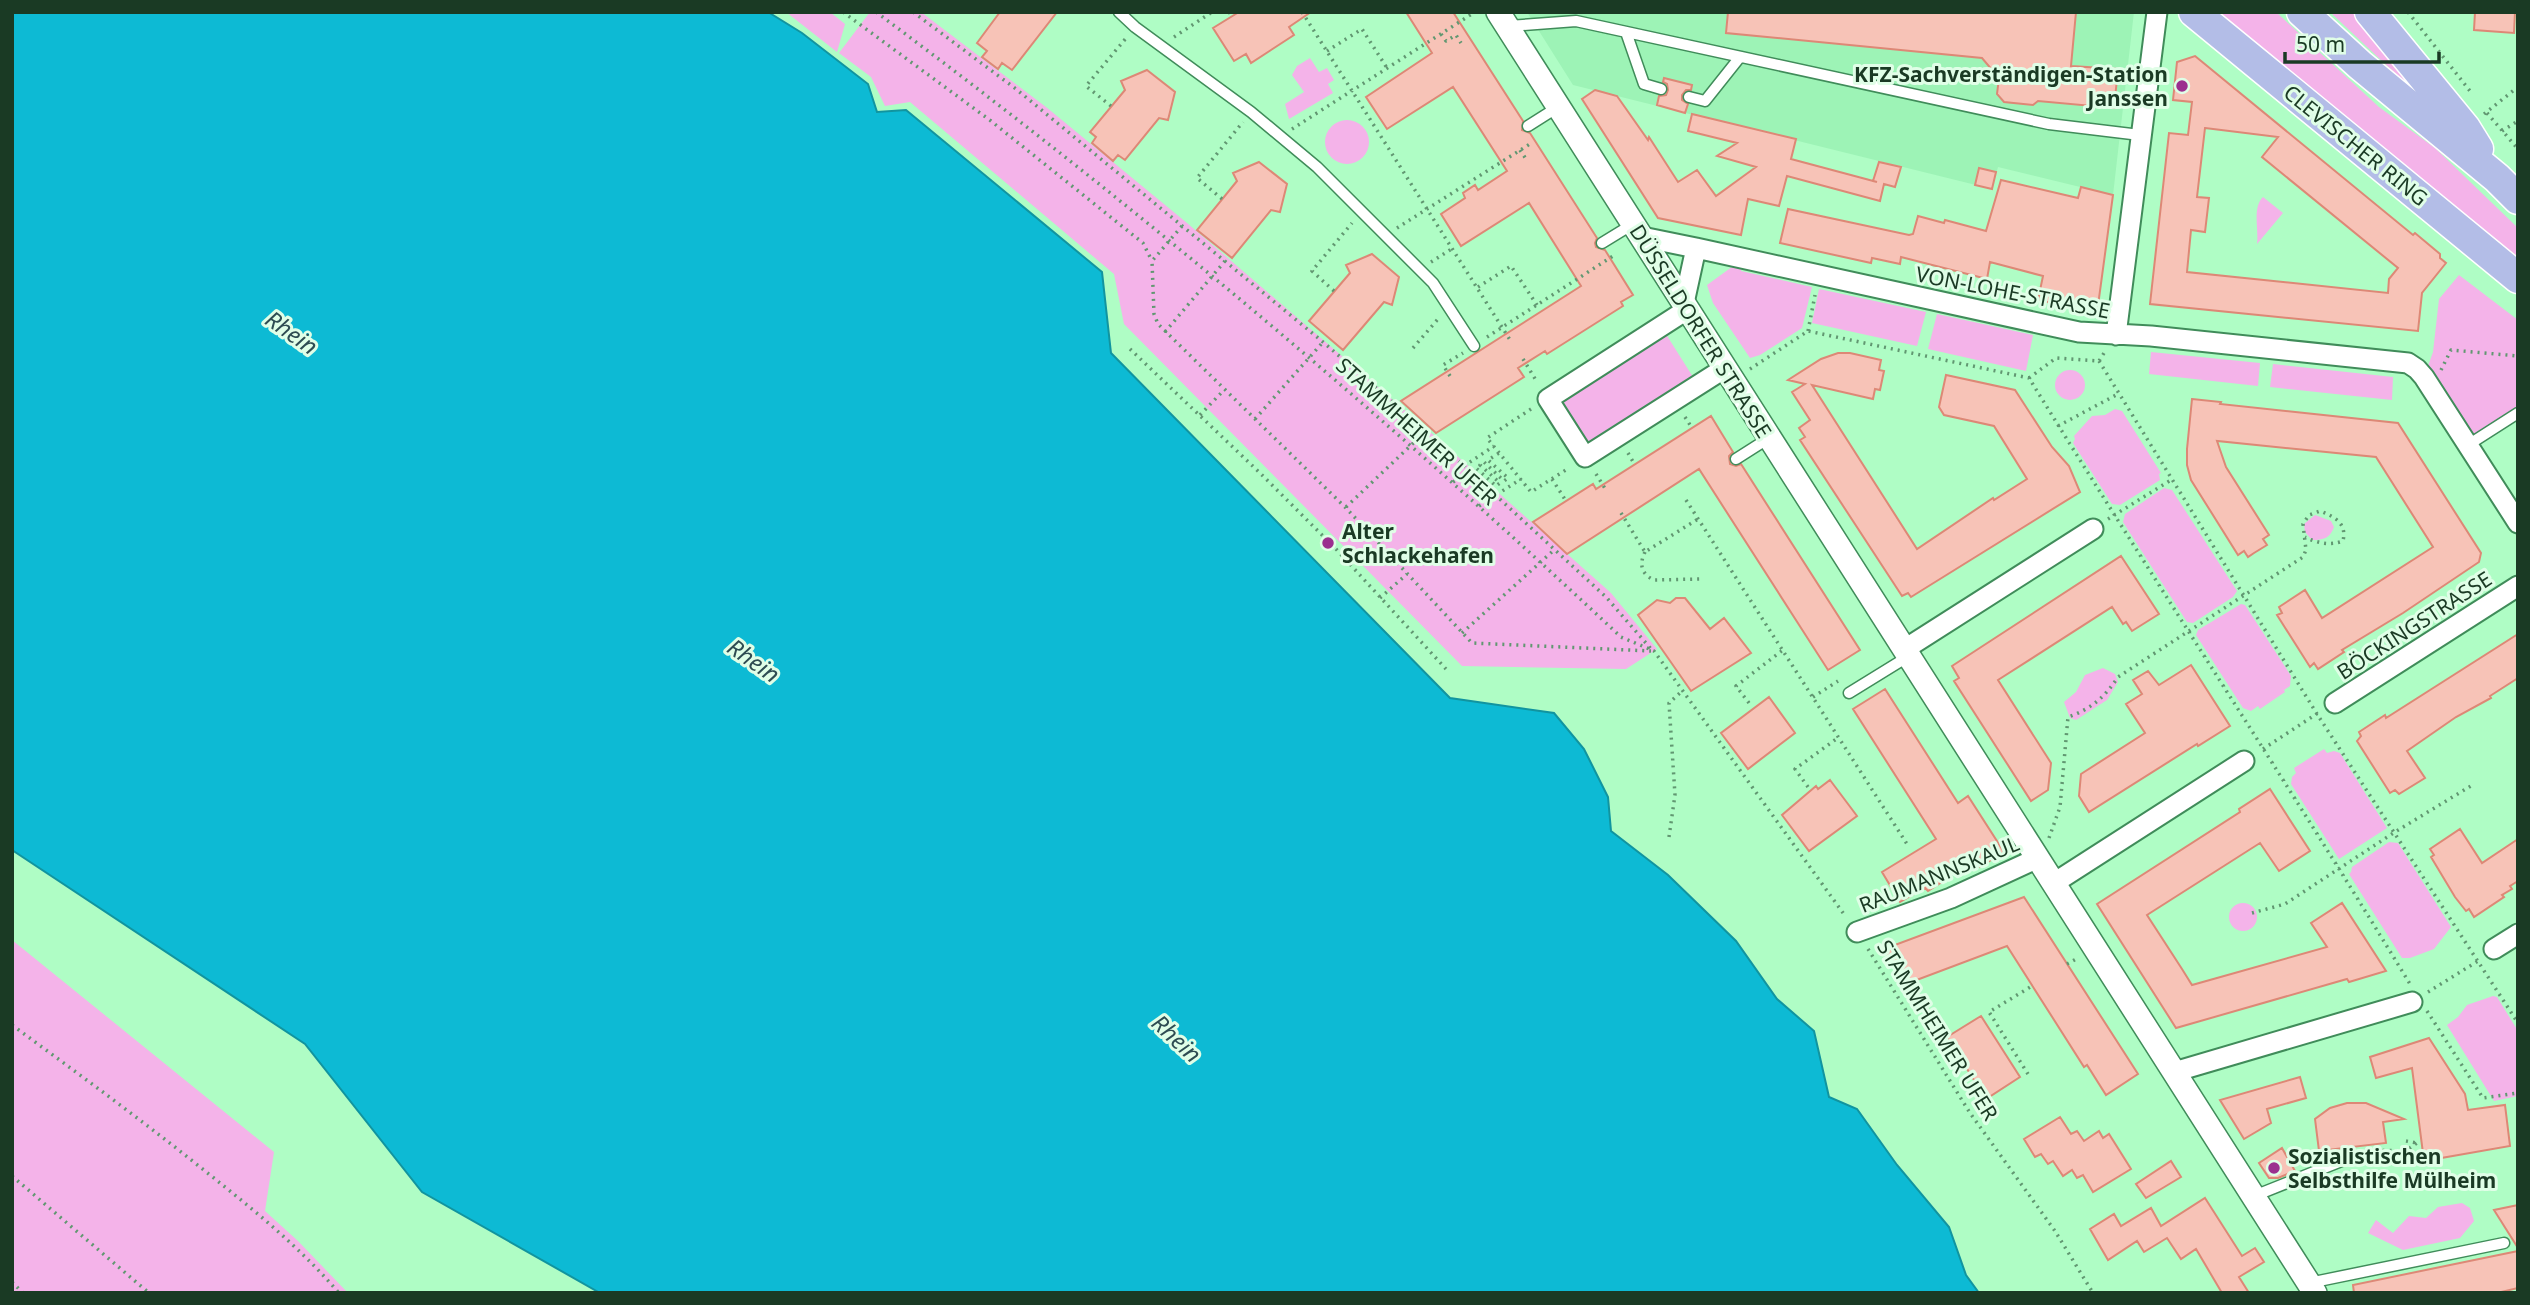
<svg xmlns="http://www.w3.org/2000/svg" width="2530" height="1305" font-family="'Noto Sans',sans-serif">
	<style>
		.built { fill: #9df3b6 }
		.green { fill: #f4b3e9 }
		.water { fill: #0dbad4; stroke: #11949f; stroke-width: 2 }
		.building { fill: #f7c3b7; stroke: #dd8876; stroke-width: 2; fill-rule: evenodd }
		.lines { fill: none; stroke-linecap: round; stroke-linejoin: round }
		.service-casing { stroke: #408c5a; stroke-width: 13 }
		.minor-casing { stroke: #408c5a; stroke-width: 23 }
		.tertiary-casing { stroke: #408c5a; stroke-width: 26 }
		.primary-casing { stroke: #fff; stroke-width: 33 }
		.path { stroke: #619771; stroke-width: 3.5; stroke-dasharray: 2 5; stroke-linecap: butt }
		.service { stroke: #fff; stroke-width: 10 }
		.minor { stroke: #fff; stroke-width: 19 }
		.tertiary { stroke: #fff; stroke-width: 23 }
		.primary { stroke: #b3bde7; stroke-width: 30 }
		.poi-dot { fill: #9b2f8f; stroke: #e0fee7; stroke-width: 2.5 }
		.labels { text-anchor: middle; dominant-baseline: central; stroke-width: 6; stroke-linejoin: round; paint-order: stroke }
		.poi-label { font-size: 21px; font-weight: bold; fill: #1a3a24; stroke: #e0fee7; text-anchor: start }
		.street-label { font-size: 21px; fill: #1a3a24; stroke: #e0fee7 }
		.water-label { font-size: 23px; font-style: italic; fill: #2e4c52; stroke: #e0fee7 }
	</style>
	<rect width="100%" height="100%" fill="#affdc5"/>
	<path class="built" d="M1527,12h607l-21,183 -115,-28 -6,22 -419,-104z"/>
	<path class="green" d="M786,12h44l15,12 -8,28z
		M870,12h51l125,95 141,116 241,207 183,163 46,56 -31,20 -164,-3 -338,-342 -10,-50 -204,-172 -25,4 -14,-29 -32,-24z
		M2218,12h58l103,95 56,41 83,80v31z
		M2330,12h25l66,81 -3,2z
		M1310,58l9,14 8,-4 7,12 -6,4 5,9 -44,26 -4,-15 19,-12 -12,-17 5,-9z
		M1325 142a22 22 0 1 1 44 0a22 22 0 1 1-44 0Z
		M2263,197l20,16 -26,31c2,-15 -5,-36 6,-47z
		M1736,264l6,1 -1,6 71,16 -10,41 -42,27 -10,3 -37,-55 -6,-18z
		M2459,275l59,45v88l-45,28 -45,-70 5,-14 6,-53z
		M1819,289l107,23 -9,34 -105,-23z
		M1937,314l96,21 -7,36 -98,-22z
		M1664,331l29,46 -107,67 -29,-45z
		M2151,352l109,11 -2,23 -109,-12z
		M2273,364l120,13 -1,23 -122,-13z
		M2055 385a15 15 0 1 1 30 0a15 15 0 1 1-30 0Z
		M2115,409l7,2 39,62 -2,1 1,6 -40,25 -8,-1 -39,-61 2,-4 -1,-3 18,-20 13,-1z
		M2164,488l8,2 65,101 -4,6 -40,26 -6,-1 -64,-100 2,-8z
		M2315,515l16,6 3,6c-4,11 -10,13 -22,13l-7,-8 -1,-8z
		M2241,604l4,1 46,71 -1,10 -6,4 1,2 -25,17 -2,-3 -7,5 -8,-3 -47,-73 2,-5z
		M2103,668l12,6 3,8 -11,18 -31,20 -6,-2 -6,-16 12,-10 9,-17z
		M2324,749l3,4 7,-2 6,2 47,75 -48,31 -48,-75 1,-7 4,-4 -2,-5z
		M2389,842l9,1 53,84 -17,22 -24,9h-8l-53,-84 2,-2 1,-5z
		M2229 917a14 14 0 1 1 28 0a14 14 0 1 1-28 0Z
		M12,940l262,212 -9,59 33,30 50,52h-336z
		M2493,996l4,1 21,34v65l-24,5 -47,-76 11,-8 9,-12z
		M2462,1203l8,5 4,13 -14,17 -57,12 -35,-17 8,-13 17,13 16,-17 17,2 12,-11z"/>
	<path class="water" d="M12,12h756l34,21 66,51 9,28 29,-2 196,162 9,81 339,345 104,15 30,36 24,48 3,34 57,44 68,66 41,58 37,32 15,66 28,12 40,56 52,62 17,48 13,18h-1379l-178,-101 -117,-148 -293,-194z"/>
	<path class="building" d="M1000,12h57l-45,58 -10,-7 -4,6 -16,-12 5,-6 -10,-8z
		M1239,12h72l-22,15 5,8 -43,28 -5,-9 -12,7 -21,-33z
		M1406,12h47l70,109 -1,9 8,3 67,105 -2,5 1,4 9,3 28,45 -12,7 2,4 -76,48 -2,-3 -27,17 6,9 -88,56 -35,-32 180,-115 -52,-83 -68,43 -20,-32 24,-16 -2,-5 12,-8 3,5 29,-19 -54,-84 -66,42 -21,-32 66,-44z
		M1728,12h348l-5,54 47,3 -4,39 -76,-7 -5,4 -29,-3 -7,-8 2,-16 -17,-20 -256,-25z
		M2475,12h40l-1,21 -40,-3z
		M2195,56l218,179 2,-2 25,21v4l6,5 -24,30 -4,38 -268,-27 19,-171 19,2 4,-33 -19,-2 4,-38zM2205,128l73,9 -16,20 136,111 -9,11 -1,14 -201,-21 4,-42 14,2 4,-34 -12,-1z
		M1147,70l28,22 -7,28 -9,-2 -34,42 -7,-5 -5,6 -21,-18 4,-6 -6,-5 35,-42 -4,-9z
		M1664,78l28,7 -1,5h-5l-4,5v5l6,4 -3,9 -28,-8 2,-9 7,-1 2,-5 -1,-6 -4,-2z
		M1595,90l22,6 31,44 1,-3 29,45 19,-12 19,26 40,-29 -39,-11 20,-13 -49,-12 4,-17 104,25 -5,20 86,23 -4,-1 6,-19 22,5 -6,20 -11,-3 -4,17 -93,-25 -8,30 -31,-7 -7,36 -83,-17 -76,-119z
		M1259,162l28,22 -7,28 -9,-2 -39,48 -35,-28 40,-49 -4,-8z
		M1979,168l17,4 -4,17 -17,-4z
		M2001,180l77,18 3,-11 32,8 -16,118 -59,-13 5,-24 -53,-14 -3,17 -86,-22 -1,7 -28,-6 -1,5 -91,-20 8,-34 121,26 4,-1 5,-18 26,7 1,-3 41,11z
		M1372,254l27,23 -7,28 -8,-3 -41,48 -34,-29 41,-48 -4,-8z
		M1838,353h12l31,7 -2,10 5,1 -4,19 -5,-1 -2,10 -61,-14 105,164 76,-51 1,2 33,-21 -33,-53 -50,-11 -5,-8 7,-32 69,15 37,57 17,19 11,26 -169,105 -3,-4 -6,3 -102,-156 5,-3 -6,-9 11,-8 -18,-28 13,-8 -17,-4 33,-21z
		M2192,399l29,3 -1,2 178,19 83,130 -2,9 -76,51 -61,37 2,2 -26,17 -4,-6 -4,4 -33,-52 5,-2 -3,-6 26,-17 17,28 111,-71 -57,-90 -159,-16 9,26 43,68 -6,4 4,6 -13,8 -6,4 -4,-6 -6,4 -47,-75 -4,-15v-16z
		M1711,416l22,36 -4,4 1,8 6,2 5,-2 119,186 -32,20 -129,-201 -132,85 -34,-32 60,-38 3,5z
		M2121,556l38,58 -27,17 -6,-9 -3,2 -11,-17 -114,73 53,83 -3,27 -17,11 -77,-120 5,-3 -7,-12z
		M1676,598h9l25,31 14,-11 27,35 -60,38 -53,-76 19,-15 13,3z
		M2518,634v44l-28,18 1,2 -35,19 -49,34 18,27 -26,16 -4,-4 -5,3 -33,-52 4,-5 -2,-4 26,-17 1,3z
		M2191,665l39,61 -32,20 -1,-2 -108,68 -10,-16 2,-22 64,-41 -19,-29 16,-10 -9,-14 15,-9 11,14z
		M1885,689l73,114 10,-7 36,56 -24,15 -8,-12 -31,19 4,6 -17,11 -3,-3 -25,14 -18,-30 54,-33 -83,-130z
		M1769,697l26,36 -47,36 -27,-36z
		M1830,780l27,36 -48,35 -27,-36 34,-29 2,3z
		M2270,789l40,62 -31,20 -19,-28 -113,72 35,54 10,16 135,-38 -16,-24 31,-20 44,68 -37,11 -2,-3 -171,49 -79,-124 143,-92 -1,-3z
		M2460,829l22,34 36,-24v42l-8,5 2,3 -10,6 2,2 -30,20 -5,-8 -3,2 -11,-14 -24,-40 3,-2 -4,-6z
		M2024,897l114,177 -32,21 -19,-30 -3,2 -77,-121 -101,38 -22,-35z
		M1981,1016l39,61 -34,22 -39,-62z
		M2429,1038l36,56 3,16 37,-5 5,41 -86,15 -12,-93 -36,10 -6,-21z
		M2300,1077l6,21 -39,11 4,14 -27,16 -24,-39z
		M2347,1103h19l38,16 -21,3 3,21 -67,8 -4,-32 15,-11z
		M2060,1117l11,17 6,-3 7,10 15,-10 4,7 6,-4 22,35 -38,23 -10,-17 -6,3 -5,-8 -9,6 -10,-15 -5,3 -7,-10 -6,3 -11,-18z
		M2282,1148l13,23 -17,7h-9l-10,-15z
		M2171,1161l10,16 -35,21 -10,-14z
		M2205,1198l37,58 13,-8 9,14 -25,15 10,16h-27l-26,-44 -15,10 -14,-21 -23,14 -7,-11 -29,19 -18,-31 24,-15 7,12 30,-18 10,18z
		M2518,1205v43l-24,-38z
		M2518,1251v37l-21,5h-143l-1,-8z"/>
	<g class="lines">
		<g class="service-casing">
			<path id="service" d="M1119,12l16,15 116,85 66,55 116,116 41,63
				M1509,26l67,-5 473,103 91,11
				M1626,32l18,52 17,5
				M1689,97l16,4 35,-44
				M1528,126l30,-19
				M1602,243l31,-19
				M2468,445l50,-32
				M1736,459l33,-21
				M1849,693l60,-37
				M2254,1196l95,-38
				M2309,1283l195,-40"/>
		</g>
		<g class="minor-casing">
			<path id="minor" d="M1642,237l54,11
				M1684,303l12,-55 383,84 72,4 257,27 9,6 7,8 94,146
				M1688,309l-140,90 37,58 140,-89
				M2116,335l41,-323
				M1905,649l188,-120
				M2335,703l183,-117
				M2054,883l190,-122
				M1857,932l94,-34 87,-40
				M2494,949l24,-15
				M2174,1072l238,-70"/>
		</g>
		<g class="tertiary-casing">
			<path id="tertiary" d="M1498,12l817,1281"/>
		</g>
		<g class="primary-casing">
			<path id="primary" d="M2194,12l324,266
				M2302,12l58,53 137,113 21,21
				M2370,12l95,116 13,21"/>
		</g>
		<path class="path" d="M843,12l148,109 152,122 9,18
			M876,12c261,194 508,403 745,625l33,14 192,266
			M913,12l103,77 307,253 103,89 180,166 46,53
			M1229,12l3,4
			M1302,12l210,331
			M2408,12l62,79
			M1441,34l5,7 10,-6 5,8
			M1174,37l38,-25
			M1327,51l35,-22 25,39
			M1111,106l-25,-20 41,-49
			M2487,113l31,36
			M2484,114l34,-27
			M1292,129l183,-117
			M2502,131l16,-10
			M1520,150l6,9
			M1222,199l-25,-21 46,-56
			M1182,226l-30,35 2,53 4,10 188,184 126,135 179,8
			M1397,228l136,-86
			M1431,262l22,-14
			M1478,287l33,-21 26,39
			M1334,291l-22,-20 40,-48
			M1808,331l7,-36
			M1165,332l60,-71
			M1487,337l126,-81
			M1413,348l25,-29
			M1130,349l130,124 76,76 110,120
			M1523,359l14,23
			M2099,361l218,353 201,309
			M1750,369l58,-38 221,47c125,203 257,402 381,606
			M2441,370l10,-20 67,6
			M1450,376l-7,-11 20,-12
			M2029,378l27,-20 43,3 5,-8
			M1531,409l-44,29 44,54 38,-24
			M1200,415l24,-25
			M1685,417l7,11
			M1255,419l68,-77
			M2058,426l60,-32
			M1628,453l7,12
			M1464,466l30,-20
			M1596,474l10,16
			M1552,479l14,22
			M1453,482l23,-14 20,18 4,-3 -20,-18 4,-3 20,19 4,-3 -20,-18 11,-7
			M1686,500l221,344
			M1479,506l42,-27
			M1346,507l80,-76
			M1621,513l24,39 53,-33
			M2108,519l63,-39
			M1645,552c-6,12 -4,22 9,28l46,-1
			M1380,598l27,-24
			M1462,633l92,-83
			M1813,697l25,-16
			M1749,703l-13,-17 47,-36
			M2263,749l55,-36
			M1808,787l-13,-18 44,-32
			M1669,837l6,-42 -6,-92 13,-12
			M2049,838l11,-31 8,-90c23,-8 37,-20 50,-40l185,-120 3,-7 -3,-26 6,-9 11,-4c15,6 27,12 23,30 -13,5 -26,2 -38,-4
			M2252,913l33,-9 110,-72 79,-48
			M1868,949l102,164 85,118 38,62
			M2067,964l11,-6
			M2428,992l50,-31
			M2427,1011l56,87 35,-5
			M12,1025c64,47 127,93 188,142 49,39 98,78 139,126
			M2028,1074l-39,-62 43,-26
			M2406,1141l11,2
			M2362,1155l24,-5 18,2 13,-9
			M12,1176l137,117
			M12,1282l11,11"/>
		<use href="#service" class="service"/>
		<use href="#minor" class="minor"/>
		<use href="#tertiary" class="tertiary"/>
		<use href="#primary" class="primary"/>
	</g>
	<g class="poi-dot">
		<circle cx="2182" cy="86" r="7"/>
		<circle cx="1328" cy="543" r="7"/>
		<circle cx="2274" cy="1168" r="7"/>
	</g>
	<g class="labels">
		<g class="poi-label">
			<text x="2168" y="74" text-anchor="end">KFZ-Sachverständigen-Station<tspan x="2168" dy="24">Janssen</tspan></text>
			<text x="1342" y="531">Alter<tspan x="1342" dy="24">Schlackehafen</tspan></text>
			<text x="2288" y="1156">Sozialistischen<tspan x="2288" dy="24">Selbsthilfe Mülheim</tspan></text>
		</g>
		<g class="street-label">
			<text transform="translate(2356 145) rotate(39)">CLEVISCHER RING</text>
			<text transform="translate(2013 292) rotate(11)">VON-LOHE-STRASSE</text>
			<text transform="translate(1701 331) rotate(58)">DÜSSELDORFER STRASSE</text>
			<text transform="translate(1417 431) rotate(42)">STAMMHEIMER UFER</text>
			<text transform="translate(2414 625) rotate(-33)">BÖCKINGSTRASSE</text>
			<text transform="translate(1939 874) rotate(-22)">RAUMANNSKAUL</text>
			<text transform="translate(1938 1030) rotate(58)">STAMMHEIMER UFER</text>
		</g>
		<g class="water-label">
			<text transform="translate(292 332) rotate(35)">Rhein</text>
			<text transform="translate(754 660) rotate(35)">Rhein</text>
			<text transform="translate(1177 1038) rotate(43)">Rhein</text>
		</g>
	</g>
	<rect width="2530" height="1305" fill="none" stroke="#1a3a24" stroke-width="28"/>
	<path d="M2285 52v10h154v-10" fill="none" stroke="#1a3a24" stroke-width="3.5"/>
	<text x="2296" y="52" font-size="21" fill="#1a3a24" stroke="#e0fee7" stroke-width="5" paint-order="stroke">50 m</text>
</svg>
